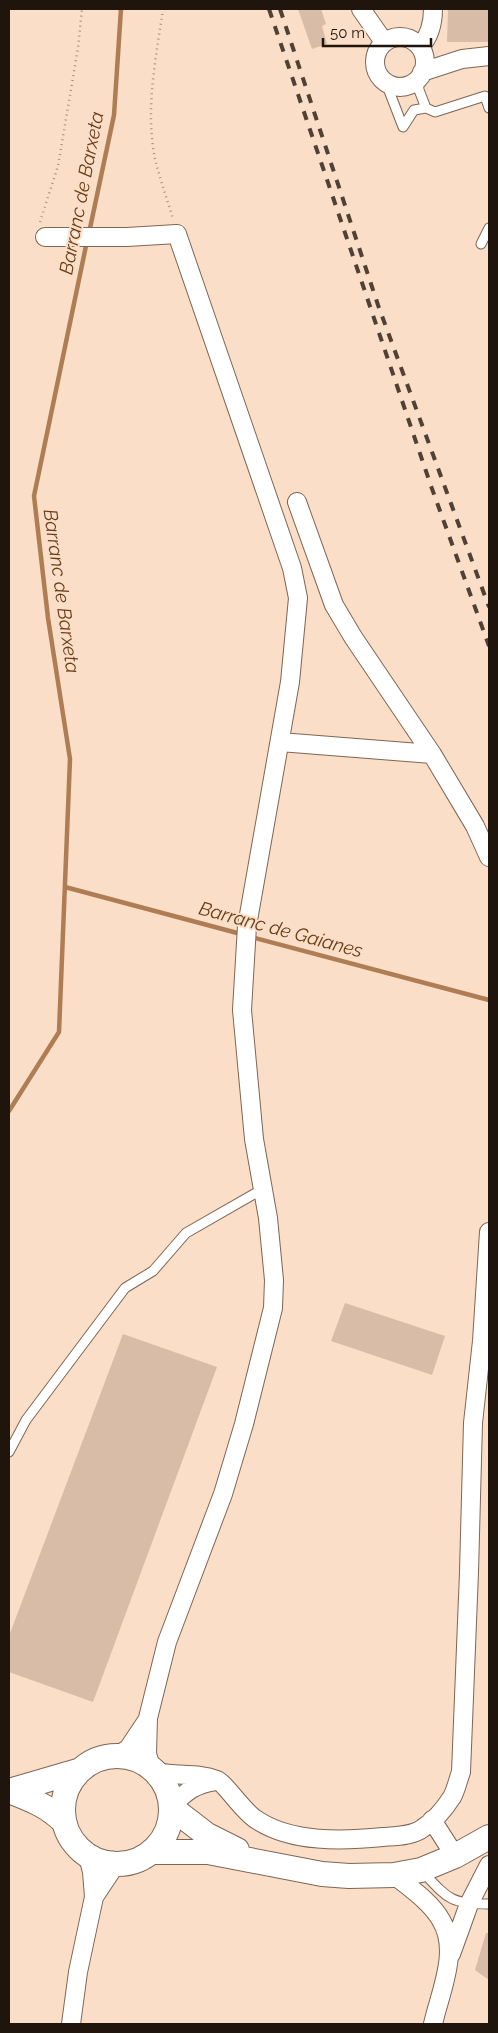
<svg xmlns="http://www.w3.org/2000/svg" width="498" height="2033" font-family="Raleway,sans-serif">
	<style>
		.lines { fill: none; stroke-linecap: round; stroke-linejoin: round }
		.stream { stroke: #af7d54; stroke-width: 4.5 }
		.building { fill: #d8bca7 }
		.lane-casing { stroke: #7f6653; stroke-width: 11 }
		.street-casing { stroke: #7f6653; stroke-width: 20 }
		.secondary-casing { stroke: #7f6653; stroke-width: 26 }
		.path { stroke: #a69180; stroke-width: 2.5; stroke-dasharray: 1 4; stroke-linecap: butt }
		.lane { stroke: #fff; stroke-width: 9 }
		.street { stroke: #fff; stroke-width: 18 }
		.secondary { stroke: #fff; stroke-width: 24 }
		.rail { stroke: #4f4136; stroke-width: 4; stroke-dasharray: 9 9; stroke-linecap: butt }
		.labels { text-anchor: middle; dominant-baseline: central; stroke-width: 4; stroke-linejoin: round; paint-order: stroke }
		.water-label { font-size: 19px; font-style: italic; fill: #6a3d15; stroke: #fadec8 }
	</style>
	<rect width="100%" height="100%" fill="#fadec8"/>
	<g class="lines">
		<path class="stream" d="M89,233l25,-118 7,-106
			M65,887l176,47
			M251,937l238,63
			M9,1111l50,-79 11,-273 -22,-141 -14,-122 53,-255"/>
	</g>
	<path class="building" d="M298,9h23l5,15 -4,2 5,18 -15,5z
		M448,9h41v33h-42z
		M345,1303l100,33 -13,39 -101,-34z
		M123,1334l94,33 -124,335 -84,-30v-36z
		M486,1933h3v47l-14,-10z"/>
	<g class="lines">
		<g class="lane-casing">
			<path id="lane" d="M418,79l1,11 7,18 9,4 50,-16 4,12
				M386,83l17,44
				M403,127l11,-17 12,-2
				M481,244l8,-16
				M9,1452l17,-32 99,-132 28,-17 33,-38 75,-43
				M423,1872c25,27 28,32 66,32"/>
		</g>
		<g class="street-casing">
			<path id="street" d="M361,9l23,33
				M375 62a25 25 0 1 1 50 0a25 25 0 1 1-50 0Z
				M420,47c10,-11 13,-24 13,-38
				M422,72l40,-13 27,-3
				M45,237h82l50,-3 115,334 6,30 -8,84 -43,244 -5,84 12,129 14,79 6,62 -1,28 -29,116 -21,70 -56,148 -19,76 -1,36 4,13
				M297,502l37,103 19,32 79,117 43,72 14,31
				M280,742l152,12
				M116,1756l12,-7 20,-30
				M157,1772c20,5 40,0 60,8 8,3 27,33 40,40 35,23 86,21 126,17 13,-1 30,-1 40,-9 11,-7 22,-20 29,-31 4,-7 6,-17 9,-25l8,-200 4,-149 9,-82 7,-109
				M172,1805c15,-14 23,-21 44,-24
				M432,1820l23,36
				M394,1875c16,13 37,27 47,45 19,31 -1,72 -8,104
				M94,1897l22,-33
				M451,1954l18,-50 20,-39
				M71,2024l7,-52 16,-75 -2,-25 -4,-16"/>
		</g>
		<g class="secondary-casing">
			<path id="secondary" d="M63 1810a54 54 0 1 1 108 0a54 54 0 1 1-108 0Z
				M9,1791l72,-21
				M9,1791c21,8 39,15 55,31
				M172,1808l35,27 30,15
				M152,1852h56l114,22 27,2 45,-1 27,-5 34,-14 34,-19"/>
		</g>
		<path class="path" d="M163,9c-7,49 -18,100 -8,150 5,20 12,40 18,60
			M40,222l18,-56 20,-118 4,-39"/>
		<use href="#lane" class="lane"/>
		<use href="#street" class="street"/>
		<use href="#secondary" class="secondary"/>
		<path class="rail" d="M269,9l162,477 58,160
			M280,9l98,296 111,302"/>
	</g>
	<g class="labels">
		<g class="water-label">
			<text transform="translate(81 193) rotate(-79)">Barranc de Barxeta</text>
			<text transform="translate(62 591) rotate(82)">Barranc de Barxeta</text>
			<text transform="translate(281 929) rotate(15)">Barranc de Gaianes</text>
		</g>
	</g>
	<rect width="498" height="2033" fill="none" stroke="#1f150d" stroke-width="20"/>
	<path d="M323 38v8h108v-8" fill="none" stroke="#1f150d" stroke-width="2.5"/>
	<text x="330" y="38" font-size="15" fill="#1f150d" stroke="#fadec8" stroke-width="4" paint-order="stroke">50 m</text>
</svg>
